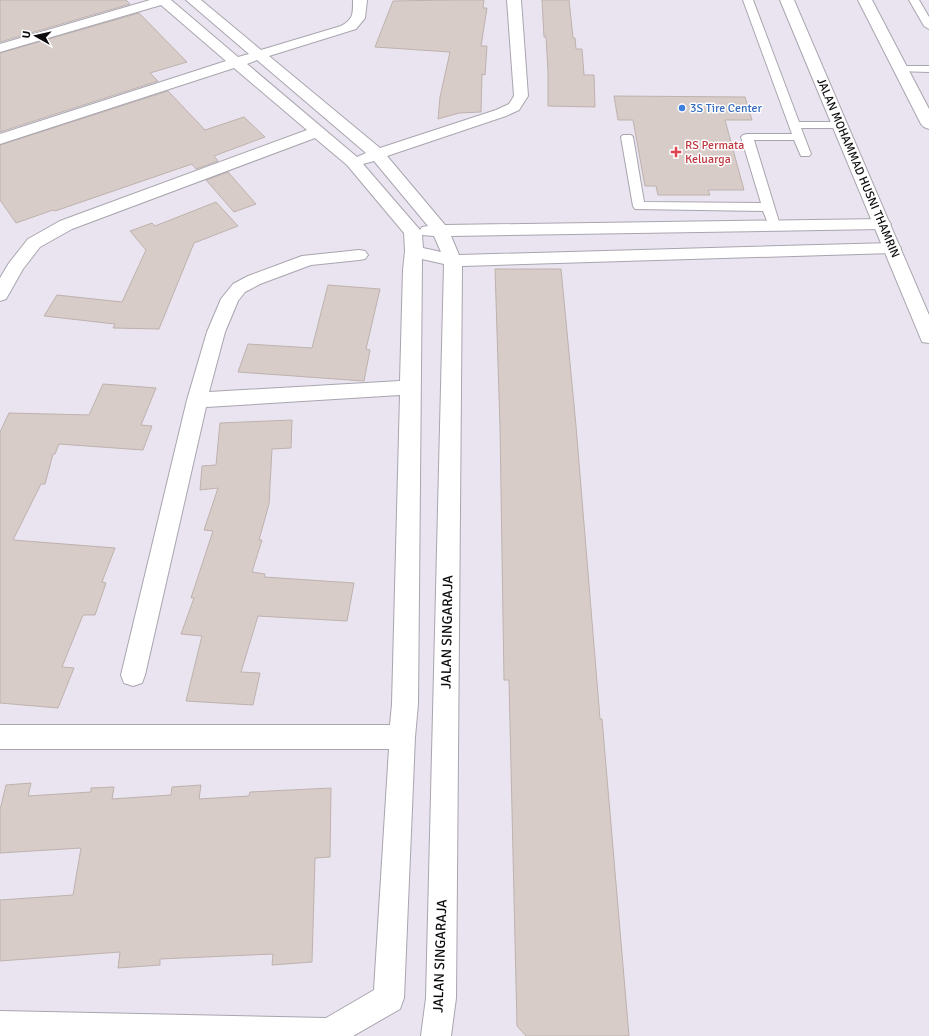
<svg xmlns="http://www.w3.org/2000/svg" width="929" height="1036" font-family="Signika,sans-serif">
	<style>
		.building { fill: #d8ccc8; stroke: #beb2ae }
		.lines { fill: none; stroke-linecap: round; stroke-linejoin: round }
		.service-casing { stroke: #a9a5af; stroke-width: 2 }
		.minor-casing { stroke: #a9a5af; stroke-width: 2 }
		.tertiary-casing { stroke: #a9a5af; stroke-width: 2 }
		.service { fill: #fff; fill-rule: evenodd }
		.minor { fill: #fff; fill-rule: evenodd }
		.tertiary { fill: #fff; fill-rule: evenodd }
		.shop-dot { fill: #3f7fe0; stroke: #fff; stroke-width: 1.5 }
		.health-dot { fill: #e0444e; stroke: #fff; stroke-width: 1.5 }
		.labels { text-anchor: middle; dominant-baseline: central; stroke-width: 3; stroke-linejoin: round; paint-order: stroke }
		.far-shop-label { font-size: 12px; fill: #366cbe; stroke: #fff; text-anchor: start }
		.far-health-label { font-size: 12px; fill: #be3a42; stroke: #fff; text-anchor: start }
		.far-street-label { font-size: 12px; fill: #0d0b0e; stroke: #fff }
		.street-label { font-size: 14px; fill: #0d0b0e; stroke: #fff }
	</style>
	<rect width="100%" height="100%" fill="#e9e4ef"/>
	<path class="building" d="M0,0h126l4,4 -130,38z
		M452,0h32l-1,8h4l-6,38h6l-2,29 -3,-1 -1,38 -22,1 -21,6 2,-22 10,-45 -75,-5 18,-46z
		M542,0h27l4,38h2l1,11h6l2,26h10l1,32 -47,-1v-35l-2,-34h-2z
		M139,13l48,49 -37,11 8,8 -158,51v-79z
		M168,91l37,39 39,-13 21,20 -51,19 4,5 -22,8 -4,-5 -137,47 -2,-1 -37,13 -16,-23v-55z
		M614,96l131,1 7,23h-27l19,70h-36l2,5h-52l-2,-9h-11l-12,-66h-15z
		M228,172l28,32 -22,8 -28,-32z
		M216,202l22,24 -44,17 -35,86 -46,-1 2,-4 -71,-8 13,-21 65,7 24,-52 -16,-19 22,-8 3,3z
		M495,269h66l15,157 24,293h2l27,317h-103l-9,-10 -8,-346h-5l-4,-254z
		M328,285l52,4 -14,60 4,1 -6,31 -126,-9 10,-28 64,4z
		M103,384l53,4 -15,37 11,1 -9,24 -84,-6 -4,10h-2l-8,30h-4l-28,56 102,8 -13,34 4,1 -11,32h-12l-21,52 12,1 -16,40 -58,-5v-271l9,-19 80,2z
		M292,420l-1,28 -19,1 -3,55 -10,36h3l-10,32 13,2 -1,3 90,6 -7,38 -89,-5 -17,56 19,1 -7,32 -67,-4 16,-65 -21,-2 13,-36h-3l22,-67 -9,-1 14,-42 -18,2 2,-24 14,-1 4,-42z
		M31,783l-3,13 63,-4v-4l23,-1 -2,12 59,-4 1,-8 29,-2 -2,14 50,-3 1,-4 81,-4 -1,69 -15,1 -3,104 -40,3 1,-11 -113,5v6l-42,3 2,-16 -120,9v-61l73,-5 8,-47 -81,5v-43l6,-25z"/>
	<g class="lines">
		<g class="service-casing">
			<path id="service" d="M743,0h10l46,122h40l6,3 -6,3h-38l10,26 -2,2h-8l-7,-16h-40l26,85 -2,3h-8l-7,-17 -128,-2 -2,-3 -12,-69 2,-2h8l2,2 11,65 117,1 -20,-66 2,-2 4,-1h45z
				M909,0h10l10,17v12l-5,-3z
				M901,66h28v6l-32,-1 -1,-2z"/>
		</g>
		<g class="minor-casing">
			<path id="minor" d="M150,0h21l67,57 11,-3 -63,-54h15l60,50 80,-24c13,-7 12,-13 12,-26h14l-2,18 -9,11 -87,27 111,92 116,-38 13,-6 5,-8 -7,-96h14l7,96 -9,14 -13,6 -119,40 58,69 437,-6 6,1 3,4 -3,4 -6,1 -431,7 8,19 433,-12 6,1 3,4 -3,4 -6,1 -430,13 -6,732 -5,38h-30l5,-38 18,-734 -22,-5 -4,445 -3,33 -11,261 -4,11 -47,27h-353v-25l326,7 48,-28 15,-241h-389v-24h390l2,-21 8,-309 -194,12 -61,268 -3,8 -9,3 -9,-3 -3,-8 66,-275 20,-68 14,-33 12,-15 15,-8 54,-20 57,-6 6,1 3,4 -3,4 -6,1 -48,5 -51,19 -15,8 -7,9 -13,31 -16,60 191,-11 3,-111 2,-19 -1,-18 -57,-68 -32,-27 -243,91 -32,18 -17,22 -17,30 -6,2v-23l9,-15 19,-24 32,-18 247,-91 -73,-62 -234,76v-10l226,-73 -65,-56 -161,47v-8zM257,60l109,93 -9,4 -110,-93zM374,161l54,65 -6,1 -2,3 -57,-66zM422,235l12,1 7,16 -18,-4z"/>
		</g>
		<g class="tertiary-casing">
			<path id="tertiary" d="M780,0h14l135,315v28l-7,-1 -2,-5z
				M858,0h14l57,109v20l-5,-2 -3,-3z"/>
		</g>
		<use href="#service" class="service"/>
		<use href="#minor" class="minor"/>
		<use href="#tertiary" class="tertiary"/>
	</g>
	<circle class="shop-dot" cx="682" cy="108" r="4"/>
	<path class="health-dot" d="M674 146h4v4h4v4h-4v4h-4v-4h-4v-4h4z"/>
	<g class="labels">
		<g class="far-shop-label">
			<text x="690" y="108">3S Tire Center</text>
		</g>
		<g class="far-health-label">
			<text x="685" y="145">RS Permata<tspan x="685" dy="14">Keluarga</tspan></text>
		</g>
		<g class="far-street-label">
			<text transform="translate(858 168) rotate(67)">JALAN MOHAMMAD HUSNI THAMRIN</text>
		</g>
		<g class="street-label">
			<text transform="translate(447 632) rotate(-89)">JALAN SINGARAJA</text>
			<text transform="translate(440 956) rotate(-88)">JALAN SINGARAJA</text>
		</g>
	</g>
	<g transform="translate(36 36) rotate(278)" stroke="#ffffff" stroke-width="3" paint-order="stroke">
	<path d="M0-3L7 15L0 10L-7 15Z" fill="#0d0b0e"/>
	<text y="-6" font-size="11" font-weight="bold" text-anchor="middle" fill="#0d0b0e">U</text>
	</g>
</svg>
